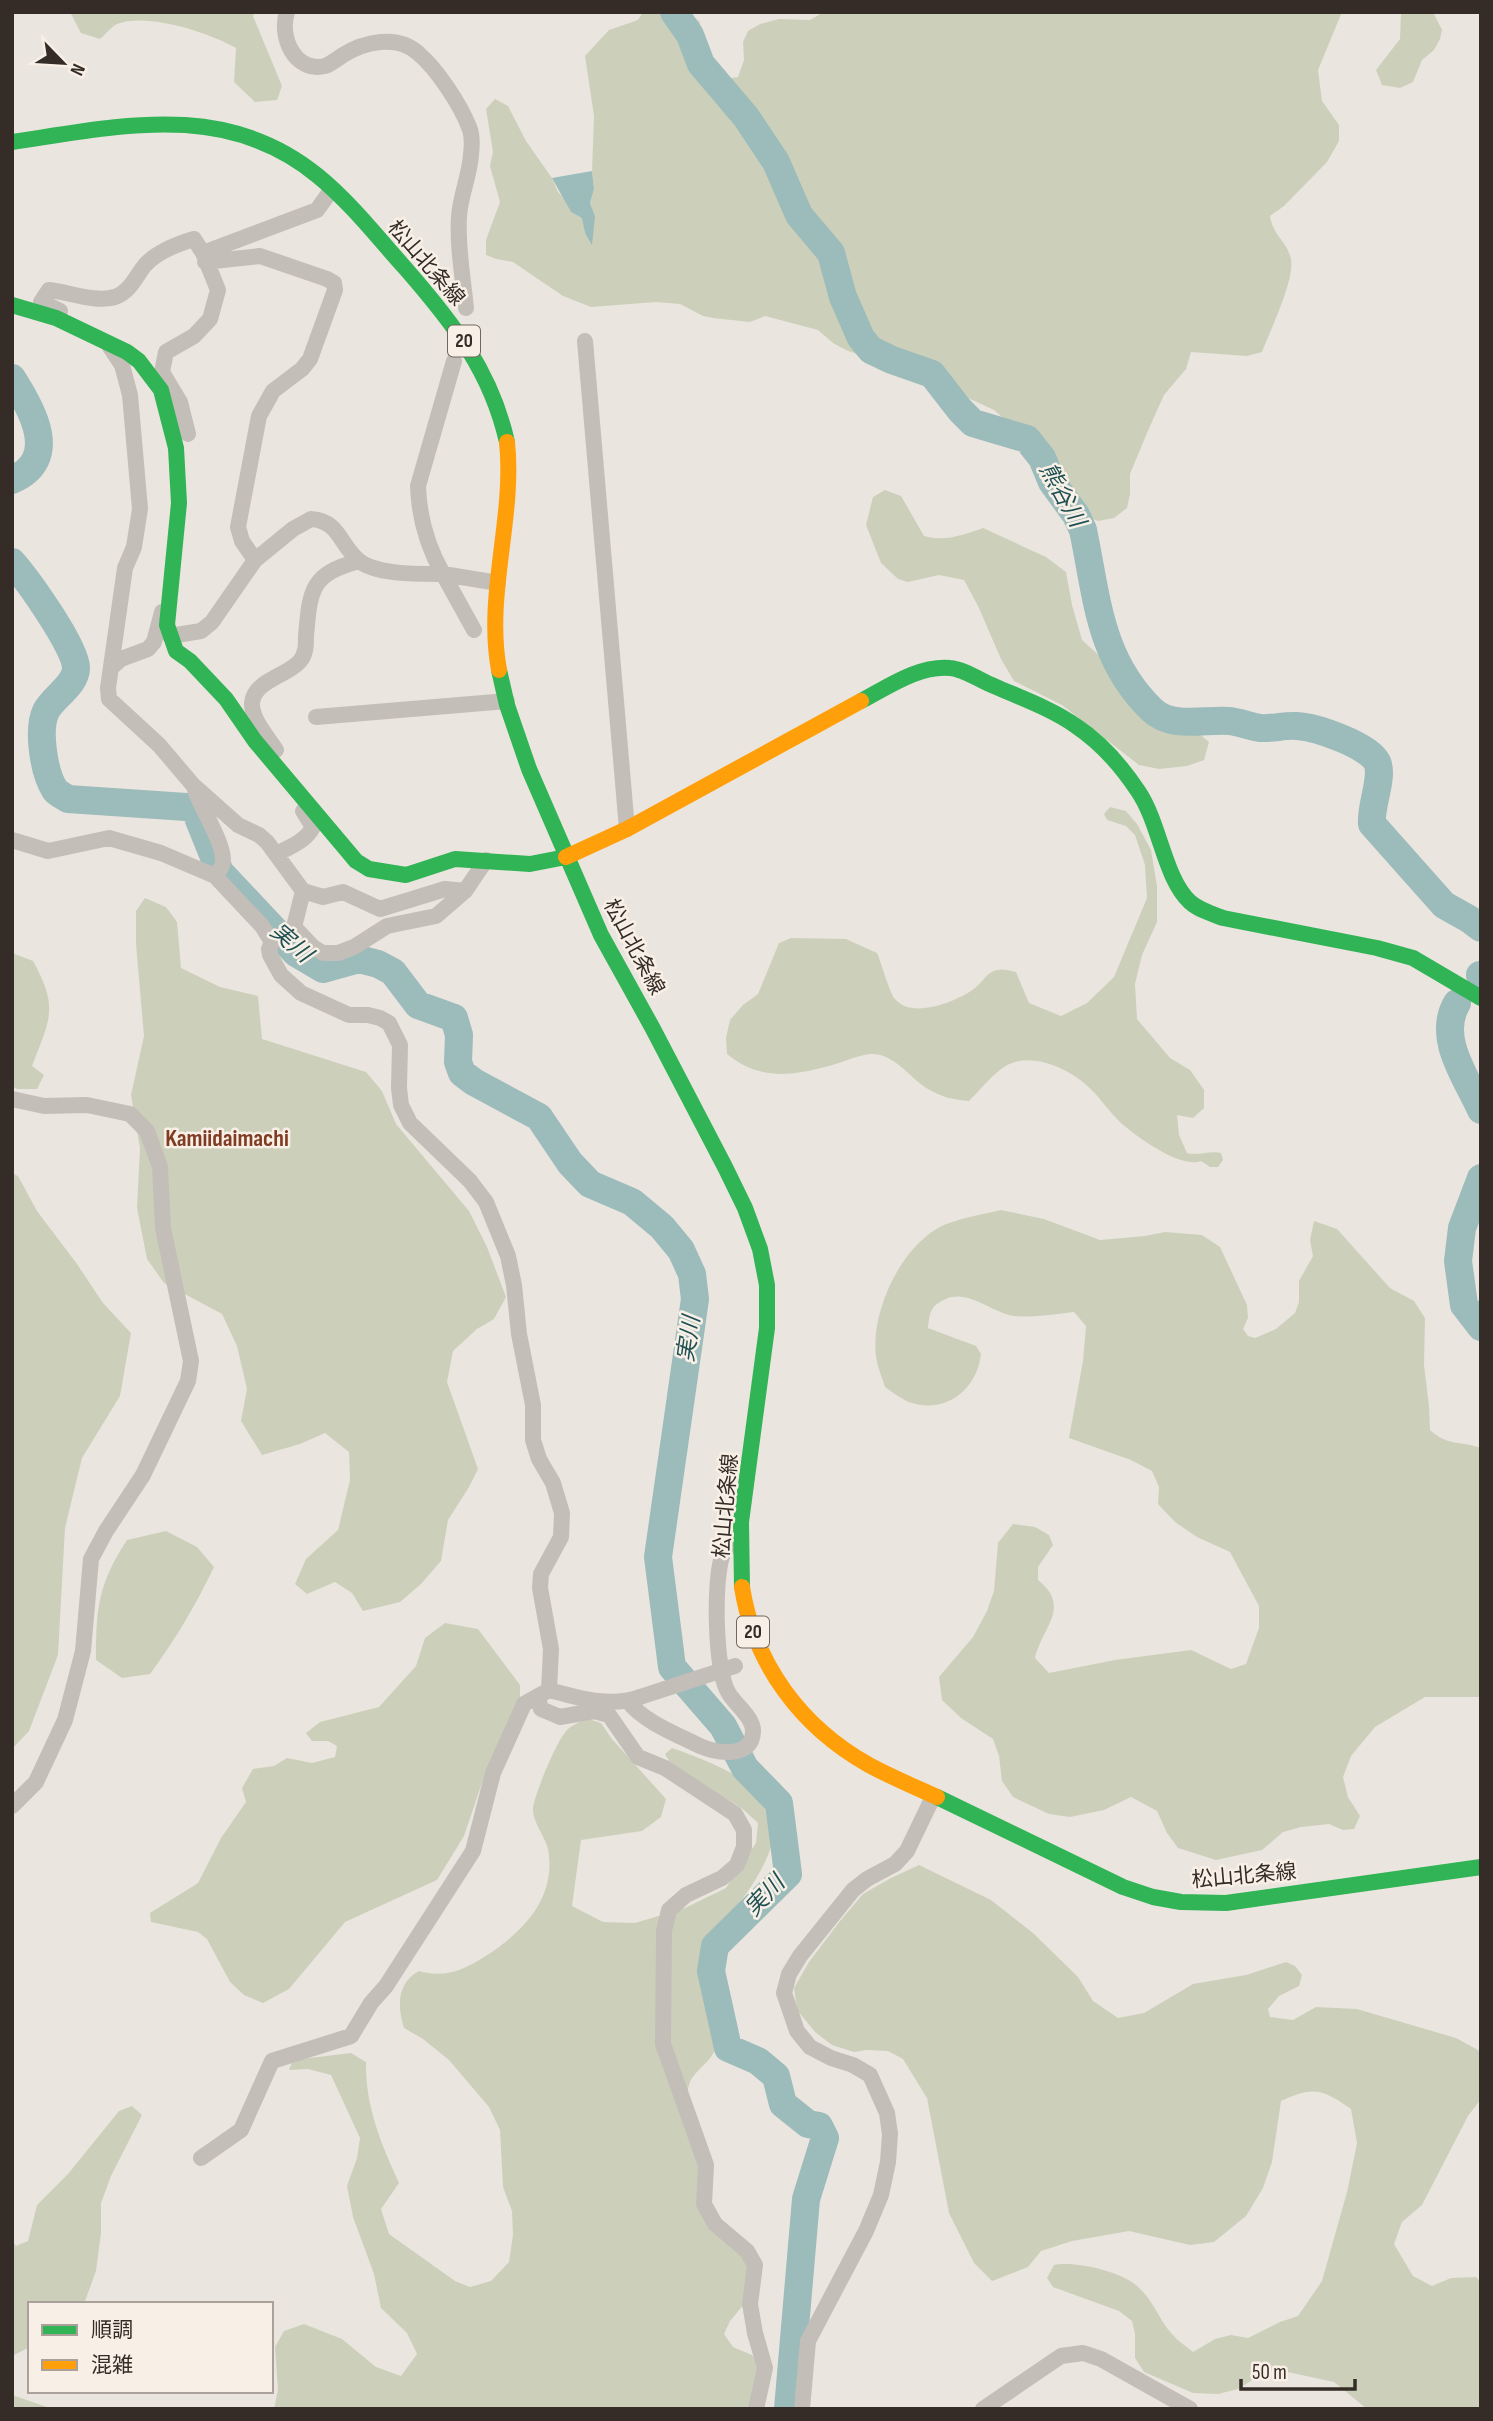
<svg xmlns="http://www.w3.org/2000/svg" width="1493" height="2421" font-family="'Sofia Sans Condensed','Noto Sans JP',sans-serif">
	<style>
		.green { fill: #ccd0ba }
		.water { fill: #9cbbbb }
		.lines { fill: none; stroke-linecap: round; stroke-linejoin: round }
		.river { stroke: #9cbbbb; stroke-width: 28 }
		.street { stroke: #c4beb9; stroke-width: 16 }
		.fast { stroke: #30b455; stroke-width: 16 }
		.slow { stroke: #ff9f0a; stroke-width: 16 }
		.street-bridge { stroke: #c4beb9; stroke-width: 16 }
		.labels { text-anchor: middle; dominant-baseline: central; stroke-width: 5; stroke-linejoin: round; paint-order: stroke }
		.shield { fill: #f8f0e6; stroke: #706760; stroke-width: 2 }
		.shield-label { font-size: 19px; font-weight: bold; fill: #352c27 }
		.street-label { font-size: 21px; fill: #352c27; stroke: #f8f0e6 }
		.water-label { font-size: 23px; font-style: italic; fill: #1e5054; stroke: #f8f0e6 }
		.quarter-label { font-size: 24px; font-weight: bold; fill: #803b23; stroke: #f8f0e6 }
	</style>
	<rect width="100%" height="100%" fill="#ebe5df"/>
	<path class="green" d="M70,12h185l-2,4 29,70 -5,14 -22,2 -21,-20 2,-34c-26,-15 -89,-36 -119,-24 -6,3 -12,11 -17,15l-19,-6z
		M643,12h45l12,10c-2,29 0,62 38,55l6,-17 -1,-18 5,-11 12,-7 19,-5 31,1 14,-8h518l-24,58 4,31 17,24v16l-12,21 -43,44 -14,10c3,20 17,25 21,43 4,20 -21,72 -29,93l-15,4 -56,-4 -5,17 -22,26 -17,38 -17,41v20l-3,14 -13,10 -16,3 -20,-8 -15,-20 -13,-25 -42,-46 -14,-12 -28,-13 -25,-17 -93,-29 -15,-8 -15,-13 -53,-14 -15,6 -37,-4 -10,-2 -23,-12 -24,-2 -65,5 -28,-11 -50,-34 -17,-3 -10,-4v-15l14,-38 -10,-36 3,-14 -7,-43 9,-10 13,7 18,35 26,37 6,14 6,6 7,14 12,6 2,16 10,-18 -5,-13 4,-14 -2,-18 2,-55 -9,-60 24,-26 29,-10z
		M1401,12h32l9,18 -2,9 -6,11 -12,10 -9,22 -13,6 -18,-3 -6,-15 24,-31z
		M885,490l16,6 23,40c21,6 39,-1 59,-8l63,29 20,15 6,33 10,35 86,78 28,13 13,11 -5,18 -17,6 -28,3 -20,-4 -77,-60 -48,-24 -13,-22 -23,-53 -14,-26 -25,-5 -31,7 -10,-3 -17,-16 -15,-38 7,-28z
		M1110,807l16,4 11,13 14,26 6,36v36l-15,33 -7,29 2,35 33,39 20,12 14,20v18l-11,10 -16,-3 2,20 8,18c13,3 22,-3 34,0l2,7 -5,7h-8l-9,-6c-20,8 -64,-24 -80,-38 -13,-12 -23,-29 -37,-40 -20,-16 -55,-32 -80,-16 -12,8 -24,23 -35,34 -15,-1 -28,-4 -41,-12 -18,-11 -35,-37 -58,-35 -10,1 -22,6 -31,9 -41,12 -77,20 -112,-9l-1,-16 4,-18 13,-15 15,-11 21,-51 12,-5 55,1 31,14c5,11 12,39 18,46 17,21 63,2 80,-11 6,-4 9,-11 15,-15 9,-6 17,-3 26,-1l13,31 32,13 26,-13 27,-26 33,-79 -2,-33 -10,-30 -9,-9 -19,-6 -3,-6z
		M145,898l21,9 11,15 4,46 39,19 38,9 4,43 104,33 16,19 14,33 73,87 18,36 19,50 -12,22 -17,10 -24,22 -6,31 31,87 -9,18 -21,33 -7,41 -20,23 -21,18 -37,9 -11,-18 -17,-11 -28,12 -12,-10 11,-25 32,-29 12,-50 -1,-28 -24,-19 -25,11 -38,11 -21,-34 6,-32 -10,-43 -15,-32 -58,-31 -17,-24 -10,-51 3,-60 -9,-53 13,-59 -8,-92v-33z
		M12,953l21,8c26,47 17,58 -1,105l12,9 -7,14h-20l-5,-3z
		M12,1173l6,3 19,35 40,53 26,39 28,30 -11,63 -38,62 -17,70 -7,127 -29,76 -17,18z
		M1001,1210l43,9 56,21 45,-4 20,-4 37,3 18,12 27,58 1,13 -5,11 5,7 7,2 21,-9 19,-16 4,-11v-21l14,-25 -3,-16 4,-19 23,8 53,59 24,13 11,17 -1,47 5,41 1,24c19,17 28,10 51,18v249h-56l-50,30 -24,29 -8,21 5,20 12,19 -6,13 -11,1 -14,-6 -28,3 -18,5 -21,18 -46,10 -38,-12 -11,-15 -10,-22 -26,-14 -27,13 -34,7 -21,-3 -36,-17 -11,-16 -3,-25 -6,-17 -32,-21 -19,-18 -3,-23 34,-40 14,-26 7,-20 4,-48 15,-19 22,3 14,8 4,10 -15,22v13c34,27 4,47 -3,78l14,15 66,-13 76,-10 40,19 15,-5 13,-36v-22l-29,-54 -33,-15 -22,-15 -17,-18 1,-17 -7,-16 -21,-11 -62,-22 14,-77 3,-35 -12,-14c-19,2 -41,6 -60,4 -22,-3 -46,-27 -68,-17 -16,7 -16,13 -18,29l48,18 5,8c-4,36 -36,61 -72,48 -8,-3 -17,-10 -24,-15 -3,-10 -8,-21 -9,-31 -6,-46 28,-117 73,-133 17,-6 35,-9 52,-13z
		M166,1531l31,16 17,20c-18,38 -39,73 -64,107l-28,4 -26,-18c0,-51 2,-76 31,-120z
		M445,1623l33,6 42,56v13l-35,76 -21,62 -27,44 -92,42 -56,67 -26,14 -19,-8 -14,-13 -23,-43 -9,-7 -47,-10 -1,-9 48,-30 23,-45 25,-36 -4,-14 11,-19 21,-3 13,-8 25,5 23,-6 2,-11 -9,-5h-16l-6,-8 14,-11 59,-15 37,-41 9,-28z
		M586,1718l15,5 11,16 54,60 -5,18 -19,14 -61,9 -9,66 31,16 32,1 50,-15 41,-20 30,-45 2,-20c-6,-5 -11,-11 -17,-15 -23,-17 -62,-27 -76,-54l7,-6c29,10 88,32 101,63 11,30 -22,79 -40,100 -12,14 -27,24 -32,42 -3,11 15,69 15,88 1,20 -23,28 -27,44 -8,29 4,51 10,78 3,12 -1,29 -1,42l45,49 6,13 -4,36 -15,18 -6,13 9,13 19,8 9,14 -10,40h-477l4,-19 -3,-43 9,-16 20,-7 38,15 34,28 25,9 16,-22 -10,-21 -26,-25 -7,-34 -21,-57 -6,-31 10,-28 3,-20 -29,-63 -23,-6 -19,1 4,-10 58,-7 15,9c-1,43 15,82 33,121l-18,26 8,25 66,47 15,6 21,-6 18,-19 4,-27 -1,-24 -9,-24 -3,-57 -11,-23 -40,-47 -26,-21 -19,-11c-7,-22 -7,-45 15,-57 25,7 43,0 65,-14 38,-24 73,-58 64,-108 -3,-13 -16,-27 -15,-41 2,-15 24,-68 34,-78 5,-5 13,-8 19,-12z
		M919,1865l72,35 42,33 45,44 15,24 25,17 26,-5 49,-29 53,-9 40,-13 9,4 7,9 -3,11 -20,10 -11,13 2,8 23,3 23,-13 41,2 99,29 22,12 3,7v42l-13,17 -46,89 -20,17 -8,22 19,32 19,10 19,-8 25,-1 5,5v127h-114l-33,-27 -56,-12 -13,2 -27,17 -20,5 -25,-1 -49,-21 -9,-14v-24l-3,-13 -13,-10 -66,-24 -6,-9 7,-13c21,-4 66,6 83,21 16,13 22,34 35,48 6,7 14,12 21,18l22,-13 16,-4 17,3 32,-16 18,-6 24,-35 25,-89 10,-49 -6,-34c-29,-20 -37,-23 -70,-8l-9,61 -9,26 -17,28 -32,26 -24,3 -61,-14 -57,10 -31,10 -13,16 -36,14 -18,-18 -25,-50 -22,-115 -24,-39 -15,-8 -22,-1 -12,2 -22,-7 -17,-13 -18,-22 -3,-22 15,-26 31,-41 23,-27 28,-16z
		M132,2106l10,9 -31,61 -10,27v30l-5,38 -12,33h-54v43l-18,9v-116l4,6 12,-5 9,-36 31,-31 51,-63z
		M12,2395l41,14h-41z"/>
	<path class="water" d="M592,171l2,18 -4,14 5,13 -3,29 -7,-12 -3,-15 -11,-6 -19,-34z"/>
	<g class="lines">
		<path class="river" d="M674,12l16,23 11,29 45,53 30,45 23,53 32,38 12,44 18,41 10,12 21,10 40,14 28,36 13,13 54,16 15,19 10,24 24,33 7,15c14,67 16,129 69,180 20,19 52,9 77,11 10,1 20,5 31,7 12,1 24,-3 37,-2 19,1 71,19 80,36 7,15 -7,44 -5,62l72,81 25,14 12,9
			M12,378c20,31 49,81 0,102
			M12,562c15,17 64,85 64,106 0,17 -23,29 -30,43 -9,19 -2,62 9,79 3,4 9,6 13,9l118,8 9,3 25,62 76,81 27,16 36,-10 19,5 15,8 25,33 36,13 5,17 -1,27 4,11 12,9 65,35 31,46 20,21 42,18 30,25 19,23 11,24 3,25 -37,258 14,110 51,59 22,42 34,35 9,71 -73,72 -4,25 17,77 30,13 18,15 7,28 25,20 11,2 6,12 -19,61 -18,210
			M1480,975h1
			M1457,1003c-21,35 10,75 24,107
			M1481,1178l-19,50 -4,33 6,44 17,22"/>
		<path class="street" d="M287,12c-8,24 7,61 38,54 6,-2 12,-7 18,-11 21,-13 54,-21 75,-2 19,16 42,51 51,74 3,7 3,19 2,27 -1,21 -11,42 -12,63 -2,29 4,61 7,91
			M203,253l114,-43 15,-21
			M205,262l55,-6 67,23 7,4 1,7 -25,69 -8,10 -29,22 -14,25 -21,111 4,14 13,19
			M60,311l-19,-9 8,-12c20,2 46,13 66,7 15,-5 21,-21 30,-32 13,-14 32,-21 49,-26l9,14 15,37 -8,29 -16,17 -28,16 -4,20 18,30 8,32
			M585,341l42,488
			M110,347l12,18 8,30 10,114 -6,38 -9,21 -17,120 1,11 50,46 34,40 45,40 21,10 8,7 36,49 20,6 20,-5 37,17 65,-20 20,2 21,-31
			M454,361l-36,125c1,32 9,60 25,88l55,9
			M170,636l31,-5 11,-9 43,-62 38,-31 18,-10c28,2 28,24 47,41 17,15 62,14 85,14l31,56
			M112,667l9,-8 27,-10 6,-7 8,-30
			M316,717l191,-16
			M276,750c-8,-13 -25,-31 -24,-47 2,-23 36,-27 48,-42 6,-7 6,-16 6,-25 4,-47 5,-62 53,-75
			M12,840l36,11 61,-13 52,15 54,23c3,-4 8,-9 8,-15 1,-18 -22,-53 -28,-71
			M277,854c14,-8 29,-13 36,-27l-10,-16
			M215,876l47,50 10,16
			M303,891l-9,36 -22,15 -3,7 1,6 11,20 20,18 48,22h19l12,3 9,5 11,22 -1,43 2,17 9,18 60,58 16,21 22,54 6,29 5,49 14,71v35l6,19 14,24 9,30 -1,24 -20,37 -1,14 11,61 -2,41
			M294,927l19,20 10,6h15l16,-6 33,-21 49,-10 29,-25
			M12,1099l32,7 43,-1 43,9 17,17 13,36 3,61 28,133 -3,20 -45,94 -37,56 -15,28 -8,92 -18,69 -29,62 -24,24
			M538,1698l3,11 19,8 34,-6 15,4 29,42 27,11 70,46 9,16v17l-7,18 -15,13 -36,17 -17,15 -5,21 -1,113 43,121 -2,39 11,20 32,27 8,14 -5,39 5,29 10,35 -9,41
			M628,1701c14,20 50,34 72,45 16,7 52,13 53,-14 1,-15 -19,-28 -25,-40 -13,-22 -15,-115 -5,-138 4,-7 10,-10 17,-11
			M201,2158l40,-28 31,-69 79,-25 20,-33 15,-17 87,-135 20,-78 31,-69 25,-14c30,8 61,18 91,7
			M802,2409l6,-68 58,-110 15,-36 7,-33 2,-28 -3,-21 -17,-38 -17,-10 -22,-7 -21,-11 -13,-16 -13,-38 5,-19 11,-18 53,-66 14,-11 28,-15 12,-13 26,-54
			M983,2409l78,-53 22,-3 18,6 89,50"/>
		<path class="fast" d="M12,142c108,-16 214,-42 306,34 33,27 60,62 88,93 47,54 85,102 101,173
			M12,305l44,13 71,34 12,9 22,29 15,58 3,55 -12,122 9,26 14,10 36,38 29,42 101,120 13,8 37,6 49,-16 75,5 36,-7
			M499,670l8,35 22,64 72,166 51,92 73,140 20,41 15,41 7,36v43l-26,194 1,65
			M861,701c27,-14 58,-36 89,-33 14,1 31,13 44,18 27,12 58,23 82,40 24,16 46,41 62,65 22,32 26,87 52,111 9,8 22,12 33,16l154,30 36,10 68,40
			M937,1797l186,90 30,10 28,5 45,1 255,-36"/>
		<path class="slow" d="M499,670c-14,-76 16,-152 8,-228
			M566,857l61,-28 234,-128
			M742,1587c12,77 59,140 127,178 22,12 46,22 68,32"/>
		<path class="street-bridge" d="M640,1697l95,-31"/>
	</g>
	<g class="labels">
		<g class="shield">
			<rect x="448" y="325.5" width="32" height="31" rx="5"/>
			<rect x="737" y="1616.5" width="32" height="31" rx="5"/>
		</g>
		<g class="shield-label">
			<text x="464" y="341">20</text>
			<text x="753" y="1632">20</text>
		</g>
		<g class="street-label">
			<text transform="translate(426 263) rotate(49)">松山北条線</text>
			<text transform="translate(634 947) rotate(62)">松山北条線</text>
			<text transform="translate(726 1506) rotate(-85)">松山北条線</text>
			<text transform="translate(1244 1876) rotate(-5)">松山北条線</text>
		</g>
		<g class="water-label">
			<text transform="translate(1062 495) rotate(61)">熊谷川</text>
			<text transform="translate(291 943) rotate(41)">実川</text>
			<text transform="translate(689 1339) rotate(-82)">実川</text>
			<text transform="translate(765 1896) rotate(-47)">実川</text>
		</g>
		<g class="quarter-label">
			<text x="227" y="1138">Kamiidaimachi</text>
		</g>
	</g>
	<rect width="1493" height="2421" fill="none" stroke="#352c27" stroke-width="28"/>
	<rect x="28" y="2302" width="245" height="91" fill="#f8f0e6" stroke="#aaa29a" stroke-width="2"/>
	<rect x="42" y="2325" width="35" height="10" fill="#30b455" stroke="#aaa29a" stroke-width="2"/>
	<text x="91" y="2337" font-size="21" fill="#352c27">順調</text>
	<rect x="42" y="2360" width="35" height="10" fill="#ff9f0a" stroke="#aaa29a" stroke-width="2"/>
	<text x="91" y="2372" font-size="21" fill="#352c27">混雑</text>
	<g transform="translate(63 63) rotate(115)" stroke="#f8f0e6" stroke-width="5" paint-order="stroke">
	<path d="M0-5L12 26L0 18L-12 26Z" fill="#352c27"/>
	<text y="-10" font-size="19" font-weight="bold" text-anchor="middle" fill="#352c27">N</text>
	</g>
	<path d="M1241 2379v10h114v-10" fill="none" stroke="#352c27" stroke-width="3.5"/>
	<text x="1252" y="2379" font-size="21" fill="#352c27" stroke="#f8f0e6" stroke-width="5" paint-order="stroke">50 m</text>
</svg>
